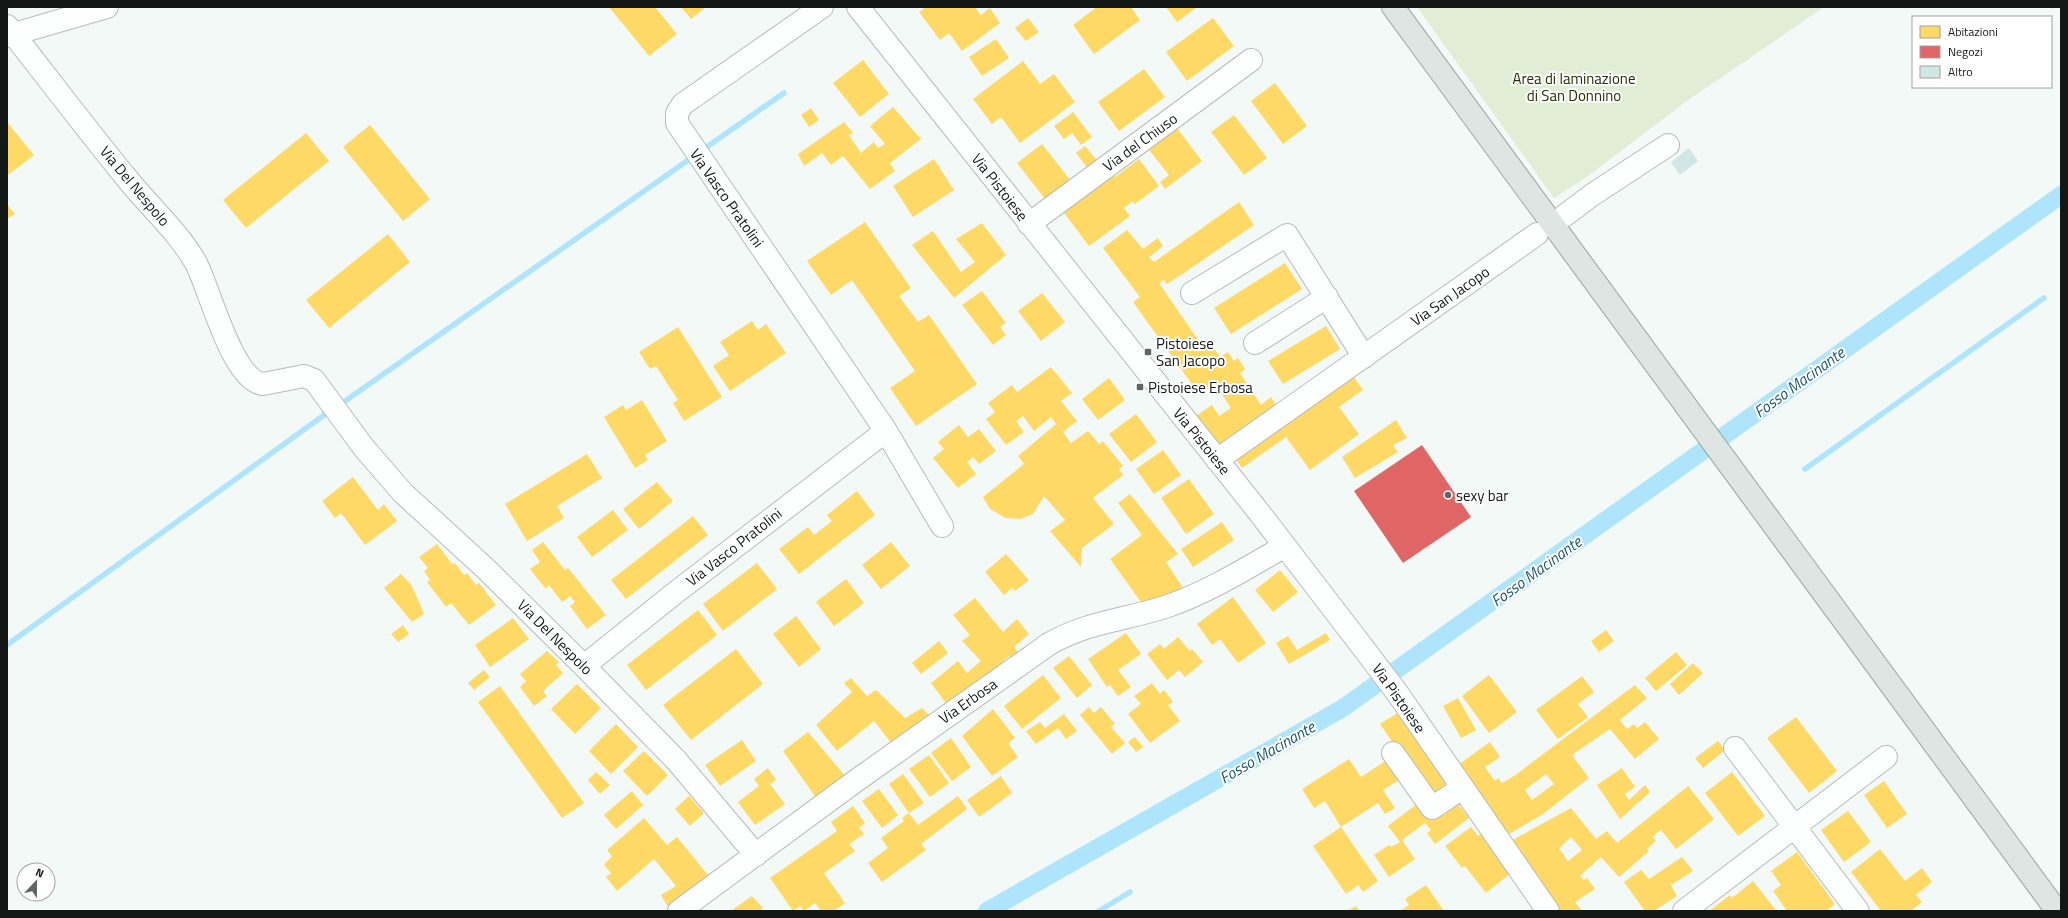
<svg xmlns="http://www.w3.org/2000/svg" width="2068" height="918" font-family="'Titillium Web',sans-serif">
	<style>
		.green { fill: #e1eed5 }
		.homes { fill: #ffd966; fill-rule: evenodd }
		.shops { fill: #e06666 }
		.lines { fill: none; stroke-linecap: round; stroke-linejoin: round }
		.stream { stroke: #aee5fc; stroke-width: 5.5 }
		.canal { stroke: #aee5fc; stroke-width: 18 }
		.building { fill: #d1e6e7 }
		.minor-casing { stroke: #b7bcba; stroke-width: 24 }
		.major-casing { stroke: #97a49c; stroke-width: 24 }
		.minor { stroke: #fdfefe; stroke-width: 22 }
		.major { stroke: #dfe5e2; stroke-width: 22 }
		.poi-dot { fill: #616665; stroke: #fff; stroke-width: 1.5 }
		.labels { text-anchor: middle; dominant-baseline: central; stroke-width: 4; stroke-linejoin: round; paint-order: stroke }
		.park-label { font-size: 15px; fill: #233203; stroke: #fff }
		.street-label { font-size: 15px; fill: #131716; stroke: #fff }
		.poi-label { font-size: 15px; fill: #131716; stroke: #fff; text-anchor: start }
		.water-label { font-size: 16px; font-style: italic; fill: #19576e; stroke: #fff }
	</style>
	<rect width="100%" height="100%" fill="#f3f9f7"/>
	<path class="green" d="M1417,7h407l-140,96 -100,76 -30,19z"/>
	<path class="homes" d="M609,7h46l22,27 -28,22z
		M681,7h25l-15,12z
		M926,7h49l6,8 9,-7 10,15 -38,28 -13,-18 -9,7 -21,-28z
		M1097,7h34l9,13 -46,34 -21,-29z
		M1166,7h31l-20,15z
		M1028,18l11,14 -13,9 -11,-13z
		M1213,18l21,28 -47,35 -21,-29z
		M996,39l13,19 -27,18 -13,-19z
		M863,60l26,34 -29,23 -27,-34z
		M1023,61l17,23 14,-10 21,28 -55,41 -19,-26 -9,7 -19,-25z
		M1144,69l21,28 -46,34 -21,-29z
		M1275,83l32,43 -24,18 -32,-43z
		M893,107l28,32 -31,24 5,8 -25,18 -27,-33 -12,9 -9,-12 -18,13 -6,-12 46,-32 9,11 -4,2 12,18 13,-11 4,6 7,-4 -15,-18z
		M811,108l8,12 -10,7 -8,-12z
		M1073,112l19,25 -11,8 -9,-12 -8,6 -10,-13z
		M1234,115l33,43 -23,17 -33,-43z
		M7,122l27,33 -26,20 -1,-1z
		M370,125l60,74 -27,22 -60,-74z
		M1177,128l25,33 -37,28 -5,-7 9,-7 -20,-25z
		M306,133l23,28 -83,67 -23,-28z
		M1042,144l29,37 -25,19 -29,-37z
		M1085,146l13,16 -9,8 -13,-17z
		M934,159l20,31 -41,27 -20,-31z
		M1139,159l20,27 -24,18 -2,-3 -9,7 6,8 -41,30 -31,-41 50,-37 7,9z
		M1239,202l15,23 -70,48 -17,11 -3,-4 -5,3 42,61 7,-5 12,18 8,-5 6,9 4,-3 7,11 -5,4 21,32 10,-8 8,13 -59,42 -27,-34 19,-13 7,11 12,-8 -16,-24 -16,10 -66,-92 7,-5 -37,-49 24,-18 16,19 15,-11 5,8 -14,11 5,5z
		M7,204l8,10 -8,5z
		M865,222l46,66 -12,8 19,26 11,-7 48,69 -61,42 -26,-38 25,-17 -63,-91 -21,15 -24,-34z
		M982,223l24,32 -52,43 -42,-53 21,-14 28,41 14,-10 -19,-23z
		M388,234l22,28 -81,66 -23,-28z
		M1285,263l17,26 -71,45 -17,-26z
		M982,291l24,32 -6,4 6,8 -13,10 -31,-40z
		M1042,293l23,29 -24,19 -23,-30z
		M752,321l6,9 8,-6 20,29 -56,38 -17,-25 16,-11 -9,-13z
		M1326,326l14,23 -57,35 -15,-23z
		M678,327l44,70 -38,24 -11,-18 5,-3 -22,-34 -6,3 -11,-17z
		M1051,367l21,26 -11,8 16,20 -14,11 8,11 17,-12 11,13 4,-3 20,25 -4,3 4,6 -30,23 21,26 -32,24 -1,19 -31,-36 15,-11 -21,-24 -11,18 -13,5 -14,-1 -16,-9 -7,-12 41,-33 -6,-8 38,-32 -5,-7 -17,14 -11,-15 -7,5 8,11 -18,13 -20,-26 9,-7 -7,-9 24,-18 5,7z
		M1343,374l5,7 6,-4 9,13 -24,17 20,27 -49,36 -24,-33 -44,31 -10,-14z
		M1109,378l16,22 -27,20 -16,-21z
		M642,400l25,41 -22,14 3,5 -13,8 -31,-51 19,-12 3,5z
		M1136,414l21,28 -26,20 -22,-28z
		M1396,420l11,18 -14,7 5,7 -43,26 -13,-21z
		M959,425l9,12 11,-8 17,22 -17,13 -6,-7 -6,5 9,12 -18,14 -25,-30 11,-9 -6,-7z
		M1163,450l18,25 -27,19 -18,-25z
		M587,454l15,24 -45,28 7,12 -37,23 -22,-37z
		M353,477l25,33 6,-6 13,17 -32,24 -24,-32 -6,5 -13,-17z
		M1189,479l25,35 -28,20 -25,-36z
		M657,482l16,19 -34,28 -16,-20z
		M857,491l18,24 -76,59 -20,-25 29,-22 6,8 18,-14 -5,-6z
		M1130,494l48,60 -12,8 19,29 -44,11 -31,-43 32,-24 -24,-32z
		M613,510l15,20 -36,27 -15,-20z
		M693,516l15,19 -82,64 -15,-19z
		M1222,522l12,18 -41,27 -12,-18z
		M543,542l22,28 3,-2 38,47 -19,14 -17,-23 5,-4 -5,-6 -8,6 -13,-17 -3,4 -16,-20 10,-7 -8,-12z
		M891,542l19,24 -29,23 -19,-24z
		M437,544l15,20 3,-1 9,12 3,-2 9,12 3,-2 17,22 -27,20 -18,-22 -5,4 -19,-25 3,-2 -6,-9 4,-3 -9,-11z
		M1006,554l23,26 -14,11 -3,-3 -8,7 -19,-23z
		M757,563l20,26 -54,42 -20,-27z
		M1280,570l18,22 -25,20 -18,-22z
		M401,574l11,12 12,28 -12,8 -28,-34z
		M846,579l18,24 -30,23 -18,-24z
		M1233,597l33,46 -28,20 -18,-24 -8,6 -15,-21z
		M975,598l28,34 14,-13 12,15 -15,13 6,8 -7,6 -4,-5 -17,16 -44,34 -17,-23 27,-22 9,12 14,-12 -19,-20 8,-6 -17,-20z
		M698,610l19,25 -71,55 -19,-25z
		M796,616l25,33 -22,18 -26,-33z
		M513,618l16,21 -39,28 -15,-22z
		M403,625l6,9 -11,8 -7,-8z
		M1606,630l8,11 -15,11 -8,-11z
		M1126,633l15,21 -23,16 13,17 -13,9 -8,-11 -3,2 -19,-28z
		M1326,633l4,7 -41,24 -13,-21 12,-7 9,14z
		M1178,637l12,14 2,-2 11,13 -18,15 -6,-7 -12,10 -20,-26 13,-10 4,5z
		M939,641l9,12 -27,21 -9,-11z
		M736,649l27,35 -72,56 -28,-35z
		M547,651l12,11 -3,3 7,8 -20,18 4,5 -13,10 -14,-19 6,-6 -6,-7z
		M1676,652l11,13 -31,26 -11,-13z
		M1069,656l23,29 -15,13 -24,-30z
		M1693,663l10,10 -24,22 -9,-11z
		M484,670l6,7 -16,13 -6,-7z
		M1043,675l18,23 -39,31 -18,-23z
		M1489,675l28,37 -28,21 -27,-37z
		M1582,676l12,16 -16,12 10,13 -30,22 -22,-29z
		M851,678l16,18 9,-6 29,28 17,-10 8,8 -38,28 -18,-23 -37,30 -21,-26 36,-33 -8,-9z
		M1152,683l8,11 4,-4 9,12 -5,3 12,16 -30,22 -22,-29 13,-10 -7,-8z
		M577,684l24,24 -26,26 -24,-25z
		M1635,685l12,13 -27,22 7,9 7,-5 3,4 8,-6 14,17 -24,20 -25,-30 -38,26 17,23 -46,36 -39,23 -50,-69 36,-26 10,15 -15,10 10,14 3,-3 4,5 12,-7zM1546,774l8,10 -22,16 -7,-10z
		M500,686l84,117 -22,15 -84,-116z
		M1458,698l18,32 -15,8 -18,-32z
		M1089,707l5,6 7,-6 14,17 -4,3 14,16 -13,11 -32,-39z
		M993,709l22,29 -7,5 10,14 -26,19 -30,-40z
		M1399,712l49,75 -16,12 -52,-75z
		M1064,714l13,17 -11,8 -8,-11 -22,16 -10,-13 14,-9 5,6z
		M1796,717l41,54 -28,22 -42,-55z
		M616,724l22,23 -27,27 -22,-23z
		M808,732l39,46 -30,21 -34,-48z
		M1135,737l8,10 -7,5 -8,-10z
		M951,738l20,29 -19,14 -21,-28z
		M742,740l14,21 -36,25 -15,-21z
		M1718,741l7,9 -22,18 -8,-10z
		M644,751l24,24 -21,21 -24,-25z
		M929,755l20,28 -19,14 -21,-28z
		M1349,759l12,18 26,-17 12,20 -16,10 12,18 -10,6 -7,-11 -37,24 -16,-26 -11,7 -12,-19z
		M768,768l8,12 -6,4 15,20 -30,21 -17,-23 21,-16 -5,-7z
		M1622,768l13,19 -10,7 4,6 16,-15 5,7 -30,27 -23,-34z
		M596,772l14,13 -10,9 -12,-14z
		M1732,772l33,44 -27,20 -33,-43z
		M903,774l21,29 -15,10 -20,-29z
		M1001,776l11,17 -33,24 -12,-17z
		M1884,781l23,33 -20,14 -23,-33z
		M1688,786l26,33 -38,30 -15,-19 -9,7 4,4 -9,8 2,2 -30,26 -18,-20 -21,19 4,4 3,-2 8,11 -20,13 7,9h-25l-48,-69 62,-34 25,31 11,-8 10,12zM1571,837l11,13 -14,11 -9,-13z
		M879,789l19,26 -16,13 -20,-27z
		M632,791l11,14 -27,24 -12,-14z
		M689,796l15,17 -14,13 -15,-17z
		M958,796l9,13 -46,35 5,6 -44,32 -14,-19 20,-15 -7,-10 23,-17 -2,-3 7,-5 9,12z
		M1454,799l15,19 -34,26 -8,-11 4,-3 -6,-7 -23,17 13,19 -26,18 -15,-22 15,-10 2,2 9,-5 -12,-16 30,-23z
		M853,806l12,17 -6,5 5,6 -15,10 6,7 -31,22 21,30 -11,8h-13l-6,-8 -11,8 -4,-5 -7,5 -23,-33 67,-47 -6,-9z
		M1848,811l23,31 -27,20 -23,-32z
		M644,818l23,27 10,-8 35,43 -44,27 -7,-12 15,-9 -22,-27 -37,32 -11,-14 5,-4 -7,-8 8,-9 -5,-6z
		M1341,827l37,54 -15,11 -5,-7 -12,9 -33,-48z
		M1471,827l7,9 3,-2 30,39 -25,20 -21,-27 -3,2 -17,-22z
		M1880,849l25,32 17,-13 10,14 -16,13 6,7 -11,9h-30l-30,-39z
		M1797,852l38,52 -9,7h-39l-14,-20 8,-6 -10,-14z
		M1682,857l11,14 -22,14 6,11 -23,15h-9l-21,-29 17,-12 8,9z
		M1753,881l23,29 -2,1h-65l21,-16 2,3z
		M1426,885l18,26h-44l9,-6 -4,-6z
		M752,896l11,12 -3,3h-29z
		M1356,906l3,5h-12z"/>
	<path class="shops" d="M1422,445l49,72 -68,46 -49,-72z"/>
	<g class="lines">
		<path class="stream" d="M701,151l83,-58
			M338,406l356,-250
			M1805,469l239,-171
			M7,645l324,-235
			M1099,911l31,-19"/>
		<path class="canal" d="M987,911l356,-203 718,-513"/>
	</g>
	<path class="building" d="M1689,148l9,13 -18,14 -9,-13z"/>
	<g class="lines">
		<g class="minor-casing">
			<path id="minor" d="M858,7l400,504 103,134 37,49 150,217
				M7,26c41,52 80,104 122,155 22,27 50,52 67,82 14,27 36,117 67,121l41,-8 10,4 50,68 39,45 83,76 98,97 92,94 80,95
				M7,36l100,-29
				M1564,216l28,-21 76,-50
				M1029,224l222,-164
				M1192,293l95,-58 77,122
				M1255,343l72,-46
				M886,431l56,95
				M1217,460l320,-226
				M584,666l91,-73 211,-162 -209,-308v-10l6,-9 139,-97
				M1735,748l123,163
				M1393,753l39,55 30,-20
				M679,911l178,-131 192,-136c40,-23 78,-24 119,-38 42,-15 79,-38 117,-60
				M1684,911l202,-154"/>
		</g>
		<g class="major-casing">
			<path id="major" d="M1393,7l664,904"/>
		</g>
		<use href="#minor" class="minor"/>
		<use href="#major" class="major"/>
	</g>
	<g class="poi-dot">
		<rect x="1144" y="348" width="8" height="8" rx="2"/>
		<rect x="1136" y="383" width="8" height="8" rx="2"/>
		<circle cx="1448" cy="495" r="4"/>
	</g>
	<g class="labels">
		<g class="park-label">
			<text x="1574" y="78">Area di laminazione<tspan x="1574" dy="17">di San Donnino</tspan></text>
		</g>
		<g class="street-label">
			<text transform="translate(1140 142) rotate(-36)">Via del Chiuso</text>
			<text transform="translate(135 186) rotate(50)">Via Del Nespolo</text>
			<text transform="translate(1000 187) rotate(52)">Via Pistoiese</text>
			<text transform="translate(727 198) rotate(55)">Via Vasco Pratolini</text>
			<text transform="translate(1450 296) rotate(-35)">Via San Jacopo</text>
			<text transform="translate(1202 441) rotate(51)">Via Pistoiese</text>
			<text transform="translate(734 547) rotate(-38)">Via Vasco Pratolini</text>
			<text transform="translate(555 637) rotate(45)">Via Del Nespolo</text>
			<text transform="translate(1399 698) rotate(55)">Via Pistoiese</text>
			<text transform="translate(968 701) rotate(-35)">Via Erbosa</text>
		</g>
		<g class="poi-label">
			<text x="1156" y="343">Pistoiese<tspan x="1156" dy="17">San Jacopo</tspan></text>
			<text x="1148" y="387">Pistoiese Erbosa</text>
			<text x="1456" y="495">sexy bar</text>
		</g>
		<g class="water-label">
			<text transform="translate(1799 382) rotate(-36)">Fosso Macinante</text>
			<text transform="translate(1536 571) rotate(-36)">Fosso Macinante</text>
			<text transform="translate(1267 752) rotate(-30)">Fosso Macinante</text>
		</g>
	</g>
	<rect width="2068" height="918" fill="none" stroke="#131716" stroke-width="16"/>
	<rect x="1912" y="16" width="140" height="72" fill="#ffffff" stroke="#a1a2a2"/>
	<rect x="1920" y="26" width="20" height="12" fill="#ffd966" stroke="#a1a2a2"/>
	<text x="1948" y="36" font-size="12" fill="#131716">Abitazioni</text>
	<rect x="1920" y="46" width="20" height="12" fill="#e06666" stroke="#a1a2a2"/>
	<text x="1948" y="56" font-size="12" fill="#131716">Negozi</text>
	<rect x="1920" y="66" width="20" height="12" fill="#d1e6e7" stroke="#a1a2a2"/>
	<text x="1948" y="76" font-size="12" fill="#131716">Altro</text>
	<g transform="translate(36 882) rotate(22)"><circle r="19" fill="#ffffff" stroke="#a1a2a2"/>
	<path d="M0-3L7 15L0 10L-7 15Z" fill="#616665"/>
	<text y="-6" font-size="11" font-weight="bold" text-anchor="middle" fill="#131716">N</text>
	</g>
</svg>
